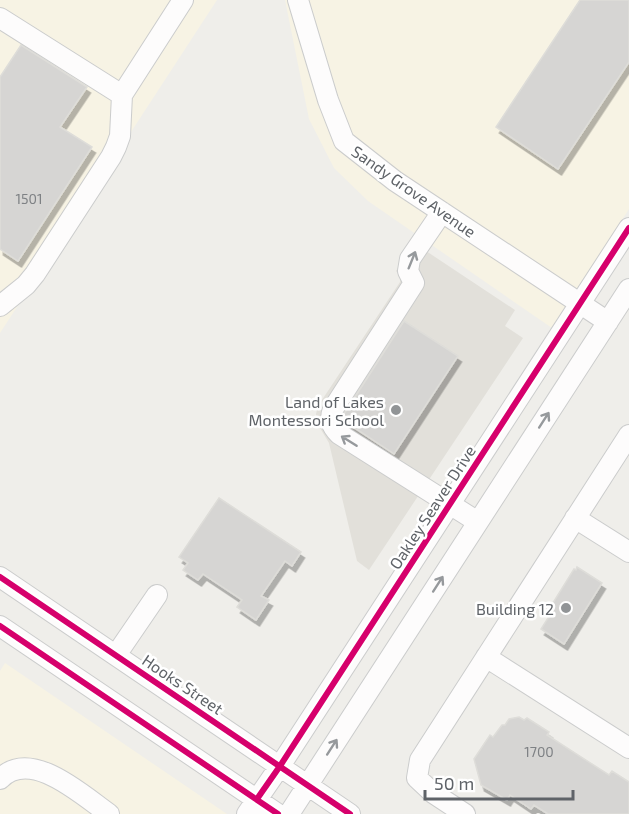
<svg xmlns="http://www.w3.org/2000/svg" width="629" height="814" font-family="'Exo 2',sans-serif">
	<style>
		.commercial { fill: #f7f3e4 }
		.education { fill: #e2e0da }
		.building { fill: #d6d5d3; stroke: #deddd9; stroke-width: 1.5; filter: url(#shadow) }
		.lines { fill: none; stroke-linecap: round; stroke-linejoin: round }
		.minor-casing { stroke: #cbcccc; stroke-width: 22 }
		.minor { stroke: #fdfcfc; stroke-width: 20 }
		.cycleway-casing { stroke: #fff; stroke-width: 10 }
		.cycleway { stroke: #d6006c; stroke-width: 6 }
		.oneway { stroke: #96999c }
		.poi-dot { fill: #919496; stroke: #fff; stroke-width: 2 }
		.labels { text-anchor: middle; dominant-baseline: central; stroke-width: 5; stroke-linejoin: round; paint-order: stroke }
		.number-label { font-size: 14px; fill: #7e8184 }
		.street-label { font-size: 16px; fill: #5f6368; stroke: #fff }
		.poi-label { font-size: 16px; fill: #5f6368; stroke: #fff; text-anchor: end }
	</style>
	<defs>
		<filter id="shadow"><feDropShadow dx="3.5" dy="6" stdDeviation="0" flood-color="#0004"/></filter>
	</defs>
	<rect width="100%" height="100%" fill="#efeeea"/>
	<path class="commercial" d="M0,0h217l-217,333z
		M285,0h344v209l-77,119 -184,-127 -34,-33 -25,-49z
		M5,663l222,151h-227v-143z"/>
	<path class="education" d="M414,243l101,67 -10,16 18,12 -154,232 -12,-9 -28,-118 -12,-20 -1,-9 2,-8 82,-124v-6l-4,-5z"/>
	<path class="building" d="M580,0h49v62l-71,107 -62,-42z
		M21,45l66,42 -27,40 32,20 -74,114 -18,-12v-172z
		M404,321l54,35 -64,98 -50,-33 -1,-3 1,-4z
		M219,498l82,54 -9,14 -7,-5 -24,35 8,4 -13,20 -19,-13 5,-7 -39,-26 -5,6 -15,-10 5,-7 -9,-6z
		M577,567l25,16 -38,61 -23,-15 9,-14 -4,-1 28,-45 2,1z
		M519,717l5,3 3,-2 22,14 -2,3 62,40 3,-4 17,11v32h-81l-14,-9 -3,4 -21,-14 -3,5 -26,-15 -7,-26 16,-24 3,2 9,-12h3l4,-6z"/>
	<g class="lines">
		<g class="minor-casing">
			<path id="minor" d="M298,0l30,100 16,41 51,40 213,141
				M0,18l122,77
				M442,212l-32,47 -2,12 6,12 -81,126c-4,11 -2,17 6,25l139,88
				M0,306l26,-21 9,-11 76,-117 5,-10 4,-11 2,-41 61,-95
				M575,518l54,34
				M0,577l350,237
				M0,626l278,188
				M116,655l41,-60
				M486,657l143,91
				M0,779c31,-32 83,17 109,35
				M247,814l33,-48 349,-538
				M289,814l340,-525
				M465,814l-32,-21 -16,-15 3,-18 209,-325"/>
		</g>
		<use href="#minor" class="minor"/>
		<g class="cycleway-casing">
			<path id="cycleway" d="M0,577l350,237
				M0,626l278,188
				M257,799l23,-33 349,-538"/>
		</g>
		<use href="#cycleway" class="cycleway"/>
	</g>
	<defs><path id="oneway-shaft" d="M-6 0H5M1.5-3L5.5 0L1.5 3" fill="none" stroke-width="1.6" stroke-linecap="round" stroke-linejoin="round" transform="scale(1.5)"/></defs>
	<g class="oneway">
		<use href="#oneway-shaft" transform="translate(412 260) rotate(-68)"/>
		<use href="#oneway-shaft" transform="translate(544 420) rotate(-57)"/>
		<use href="#oneway-shaft" transform="translate(349 441) rotate(-148)"/>
		<use href="#oneway-shaft" transform="translate(438 584) rotate(-57)"/>
		<use href="#oneway-shaft" transform="translate(332 747) rotate(-57)"/>
	</g>
	<g class="poi-dot">
		<circle cx="396" cy="410" r="6"/>
		<circle cx="566" cy="608" r="6"/>
	</g>
	<g class="labels">
		<g class="number-label">
			<text x="29" y="198">1501</text>
			<text x="539" y="751">1700</text>
		</g>
		<g class="street-label">
			<text transform="translate(414 191) rotate(35)">Sandy Grove Avenue</text>
			<text transform="translate(432 507) rotate(-57)">Oakley Seaver Drive</text>
			<text transform="translate(183 684) rotate(34)">Hooks Street</text>
		</g>
		<g class="poi-label">
			<text x="384" y="401">Land of Lakes<tspan x="384" dy="18">Montessori School</tspan></text>
			<text x="554" y="608">Building 12</text>
		</g>
	</g>
	<path d="M425 790v9h148v-9" fill="none" stroke="#5f6368" stroke-width="3"/>
	<text x="434" y="790" font-size="18" fill="#5f6368" stroke="#ffffff" stroke-width="4.5" paint-order="stroke">50 m</text>
</svg>
